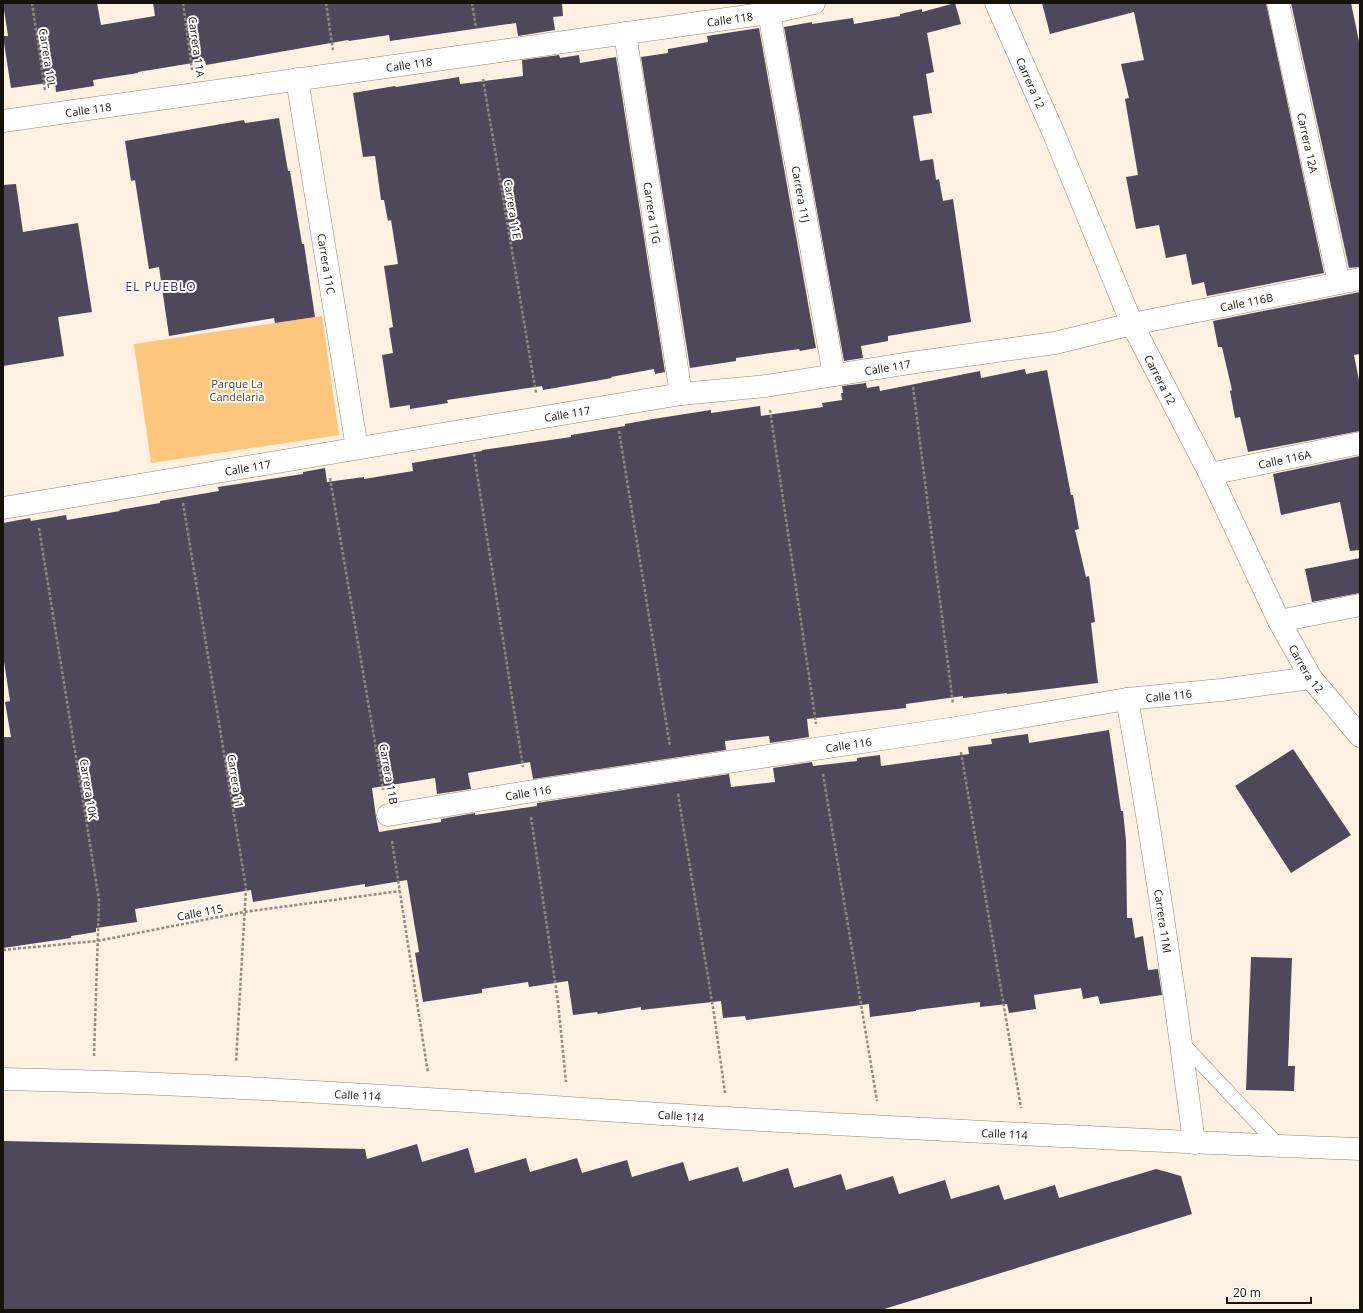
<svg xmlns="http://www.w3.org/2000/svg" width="1363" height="1313" font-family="'Open Sans',sans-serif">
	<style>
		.green { fill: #fec67c }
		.building { fill: #4f485a }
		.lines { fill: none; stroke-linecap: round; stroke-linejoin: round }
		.lane-casing { stroke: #938473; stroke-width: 15 }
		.street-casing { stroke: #938473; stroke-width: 23 }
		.path { stroke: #93897e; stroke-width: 2.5; stroke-dasharray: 3 2; stroke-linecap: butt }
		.lane { stroke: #fff; stroke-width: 14 }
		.street { stroke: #fff; stroke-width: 22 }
		.labels { text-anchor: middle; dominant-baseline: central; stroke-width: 4; stroke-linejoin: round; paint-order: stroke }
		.street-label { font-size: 11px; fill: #17110b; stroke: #fff }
		.park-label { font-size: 11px; fill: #583e1a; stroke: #fff }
		.neighbourhood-label { font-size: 12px; letter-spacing: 1px; fill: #472d67; stroke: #fff }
	</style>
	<rect width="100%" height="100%" fill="#fef1e2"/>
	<path class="green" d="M322,316l17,119 -188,28 -17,-119z"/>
	<path class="building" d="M3,3h94l4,22 54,-9 -2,-13h409l1,13 -10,1 2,13 -37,6 -2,-13 -126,18 -1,-6 -40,6 -1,-1 -142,25 -1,-4 -67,11v1l-45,7 1,6 -38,6 -1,-10 -44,6 -8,-52h5z
		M955,3l6,21 -34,9 7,39 -8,2 6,39 -19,3 7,45 13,-2 3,21 3,-1 4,22 10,-2 18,123 -83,14v5l-27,5 2,12 -19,3 -60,-334 28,-5v2l41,-6 1,6 46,-8v-2l22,-5v3z
		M1042,3h224l58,270 -117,23 -3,-14 -12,3 -6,-31 -20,4 -7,-33 -23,4 -10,-52 12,-2 -13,-76 4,-1 -8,-34 23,-4 -10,-48 -84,22z
		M1291,3h60l9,43v221l-11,1z
		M759,28l57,320 -16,3 -1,-2 -63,9v3l-46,7 -49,-311 27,-4v-4l40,-7 -1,-6z
		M559,55l1,3 19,-3 1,8 36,-6 49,315 -10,2 -1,-5 -43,8 1,1 -69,12 -1,-4 -95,14 1,3 -38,6v-4l-20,3 -8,-53 11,-2 -4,-25 4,-1 -9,-61 14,-2 -7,-44 -3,1 -4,-21h-3l-6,-44 -12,1 -10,-64 42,-7 1,1 63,-10 1,7 63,-8 -1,-16z
		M279,118l9,53h2l12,73h2l11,73 -40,6 -1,-5 -105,18 -10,-69 -10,2 -14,-89 -4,1 -6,-40 119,-21 1,3z
		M16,184l7,48 55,-9 14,89 -34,5 6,39 -61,10v-181z
		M1360,292v62l-6,1 6,30v46l-112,21 -8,-35 -5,1 -5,-27 2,-1 -10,-43h-4l-5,-26z
		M1025,369l1,5 21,-4 24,125h2l6,34 -4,1 11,47 3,-1 6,46 -4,1 7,60 -91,11v-1l-44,5v-2l-57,8v4l-99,11 2,18 -39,6 -1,-7 -44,5 1,9 -193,29 -3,-17 -62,11 3,16 -34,5 -2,-16 -63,10 4,29 3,15 62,-10v-3l34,-6v2l62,-9v-3l192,-29 2,13 44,-5 -2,-14 39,-6 1,4 44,-5v-3l23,-3 1,11 88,-12 -1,-7 24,-3 -1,-5 37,-5 1,9 80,-13 12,81h2l3,30 1,77h5l3,20 8,-2 5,34 10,-1 4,26 -62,9 -2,-8 -15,3 -2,-11 -47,7 2,14 -27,4 -2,-9 -27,3v-5l-64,8v1l-46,6 -1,-13 -123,16 -1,-4 -22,2 -2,-17 -80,9v-3l-43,7 -1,-2 -24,3 -5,-34 -39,6 -1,-5 -46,7v4l-59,9 -8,-49 4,-1 -12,-72 -42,7v-3l-112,18 -2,-12 -116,19 2,13 -41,6v4l-25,4v2l-68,10v-211h8l-6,-35 5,-1 -7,-46v-132l27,-5 1,3 35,-6 1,5 53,-9 -1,-1 41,-7v-2l59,-10 -1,-4 85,-13v-2l22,-4 2,14 37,-5v2l49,-8 -1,-8 70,-12v-1l89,-13v-2l54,-9v-2l28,-5 58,-9v3l49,-7 1,10 62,-9 -1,-4 20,-3 -1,-7h2l-1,-7 24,-3 1,5 12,-2 1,5 100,-20 1,7z
		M1360,456v94l-10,1 -10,-49 -59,13 -8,-41z
		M1360,558v35l-48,9 -7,-33z
		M1293,749l58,86 -60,38 -56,-87z
		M1251,957l41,1 -4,108h7l-1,25 -48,-1z
		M3,1141l362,8 2,10 50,-15 5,18 46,-14 7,25 51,-15 4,14 47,-14 5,15 45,-13 5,17 51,-15 6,19 49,-14 5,15 45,-14 6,20 47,-14 5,16 47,-14 6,18 46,-14 6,19 48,-14 5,15 51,-15 4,13 97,-29 25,7 11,38 -311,96h-878z"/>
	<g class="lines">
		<g class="lane-casing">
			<path id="lane" d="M1182,1043l97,103"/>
		</g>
		<g class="street-casing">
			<g id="street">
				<path id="s1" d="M996,3l58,131 78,190 78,150 69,147 32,57 49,58"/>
				<path id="s2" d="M1278,3l61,280"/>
				<path id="s3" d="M769,13l65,362"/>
				<path id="s4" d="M625,33l56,361"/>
				<path id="s5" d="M297,79l60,369"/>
				<path id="s6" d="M3,121l766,-108 45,-10"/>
				<path id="s7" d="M1210,474l150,-31"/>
				<path id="s8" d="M3,508l678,-114 85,-8 144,-23 145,-20 77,-19 228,-45"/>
				<path d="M1279,621l81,-16"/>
				<path id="s9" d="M1127,699c27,147 48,295 67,444"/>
				<path id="s10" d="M388,815l139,-23 429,-64 171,-29 94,-9 90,-12"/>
				<path id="s11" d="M3,1079c241,5 482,24 723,39 211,12 422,23 634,31"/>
			</g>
		</g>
		<path class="path" d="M32,3l13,87
			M183,3l9,67
			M326,3l7,47
			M472,3l4,25
			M483,79l53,314
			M913,387l40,317
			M770,410l46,314
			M619,431l51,315
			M474,454l49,313
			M330,478l53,312
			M183,503l63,385 -10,174
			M39,528l60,372 -5,156
			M961,752l60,356
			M823,774l54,327
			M678,794l36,220 11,79
			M531,817l27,185 8,80
			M392,841l36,232
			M3,950l94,-9 147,-29 156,-21"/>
		<use href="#lane" class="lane"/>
		<use href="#street" class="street"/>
	</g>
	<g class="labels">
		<g class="street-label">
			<text stroke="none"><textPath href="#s6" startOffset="734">Calle 118</textPath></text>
			<text transform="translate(197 47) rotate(82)">Carrera 11A</text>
			<text transform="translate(48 58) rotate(81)">Carrera 10L</text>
			<text stroke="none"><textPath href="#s6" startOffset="410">Calle 118</textPath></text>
			<text stroke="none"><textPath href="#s1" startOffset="87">Carrera 12</textPath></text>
			<text stroke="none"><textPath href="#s6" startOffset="86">Calle 118</textPath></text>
			<text stroke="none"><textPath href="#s2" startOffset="143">Carrera 12A</textPath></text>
			<text stroke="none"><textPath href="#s3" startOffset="184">Carrera 11J</textPath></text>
			<text transform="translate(513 209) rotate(81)">Carrera 11E</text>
			<text stroke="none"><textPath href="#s4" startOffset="182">Carrera 11G</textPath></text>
			<text stroke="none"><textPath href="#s5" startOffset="187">Carrera 11C</textPath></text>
			<text stroke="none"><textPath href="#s8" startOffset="1261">Calle 116B</textPath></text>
			<text stroke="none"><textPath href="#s8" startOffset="896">Calle 117</textPath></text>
			<text stroke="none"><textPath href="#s1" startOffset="411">Carrera 12</textPath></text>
			<text stroke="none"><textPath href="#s8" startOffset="572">Calle 117</textPath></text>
			<text stroke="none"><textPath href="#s7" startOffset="76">Calle 116A</textPath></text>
			<text stroke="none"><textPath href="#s8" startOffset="248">Calle 117</textPath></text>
			<text stroke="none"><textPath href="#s1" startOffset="735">Carrera 12</textPath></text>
			<text stroke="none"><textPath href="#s10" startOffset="790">Calle 116</textPath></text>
			<text stroke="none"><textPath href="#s10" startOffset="466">Calle 116</textPath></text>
			<text transform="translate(389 774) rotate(80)">Carrera 11B</text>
			<text transform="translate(236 781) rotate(81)">Carrera 11</text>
			<text transform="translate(89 789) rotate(81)">Carrera 10K</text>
			<text stroke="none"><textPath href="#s10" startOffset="142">Calle 116</textPath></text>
			<text transform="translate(200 912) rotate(-11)">Calle 115</text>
			<text stroke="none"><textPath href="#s9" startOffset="225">Carrera 11M</textPath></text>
			<text stroke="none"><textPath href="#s11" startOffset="355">Calle 114</textPath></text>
			<text stroke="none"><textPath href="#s11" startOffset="679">Calle 114</textPath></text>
			<text stroke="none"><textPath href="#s11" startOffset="1003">Calle 114</textPath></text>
		</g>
		<g class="park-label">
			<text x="237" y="383">Parque La<tspan x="237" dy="13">Candelaria</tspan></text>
		</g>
		<g class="neighbourhood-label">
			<text x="161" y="286">EL PUEBLO</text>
		</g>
	</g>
	<rect width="1363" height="1313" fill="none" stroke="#17110b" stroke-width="8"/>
	<path d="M1227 1297v6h84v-6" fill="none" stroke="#17110b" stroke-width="2"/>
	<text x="1233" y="1297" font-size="12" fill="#17110b" stroke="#ffffff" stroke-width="3" paint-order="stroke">20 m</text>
</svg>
